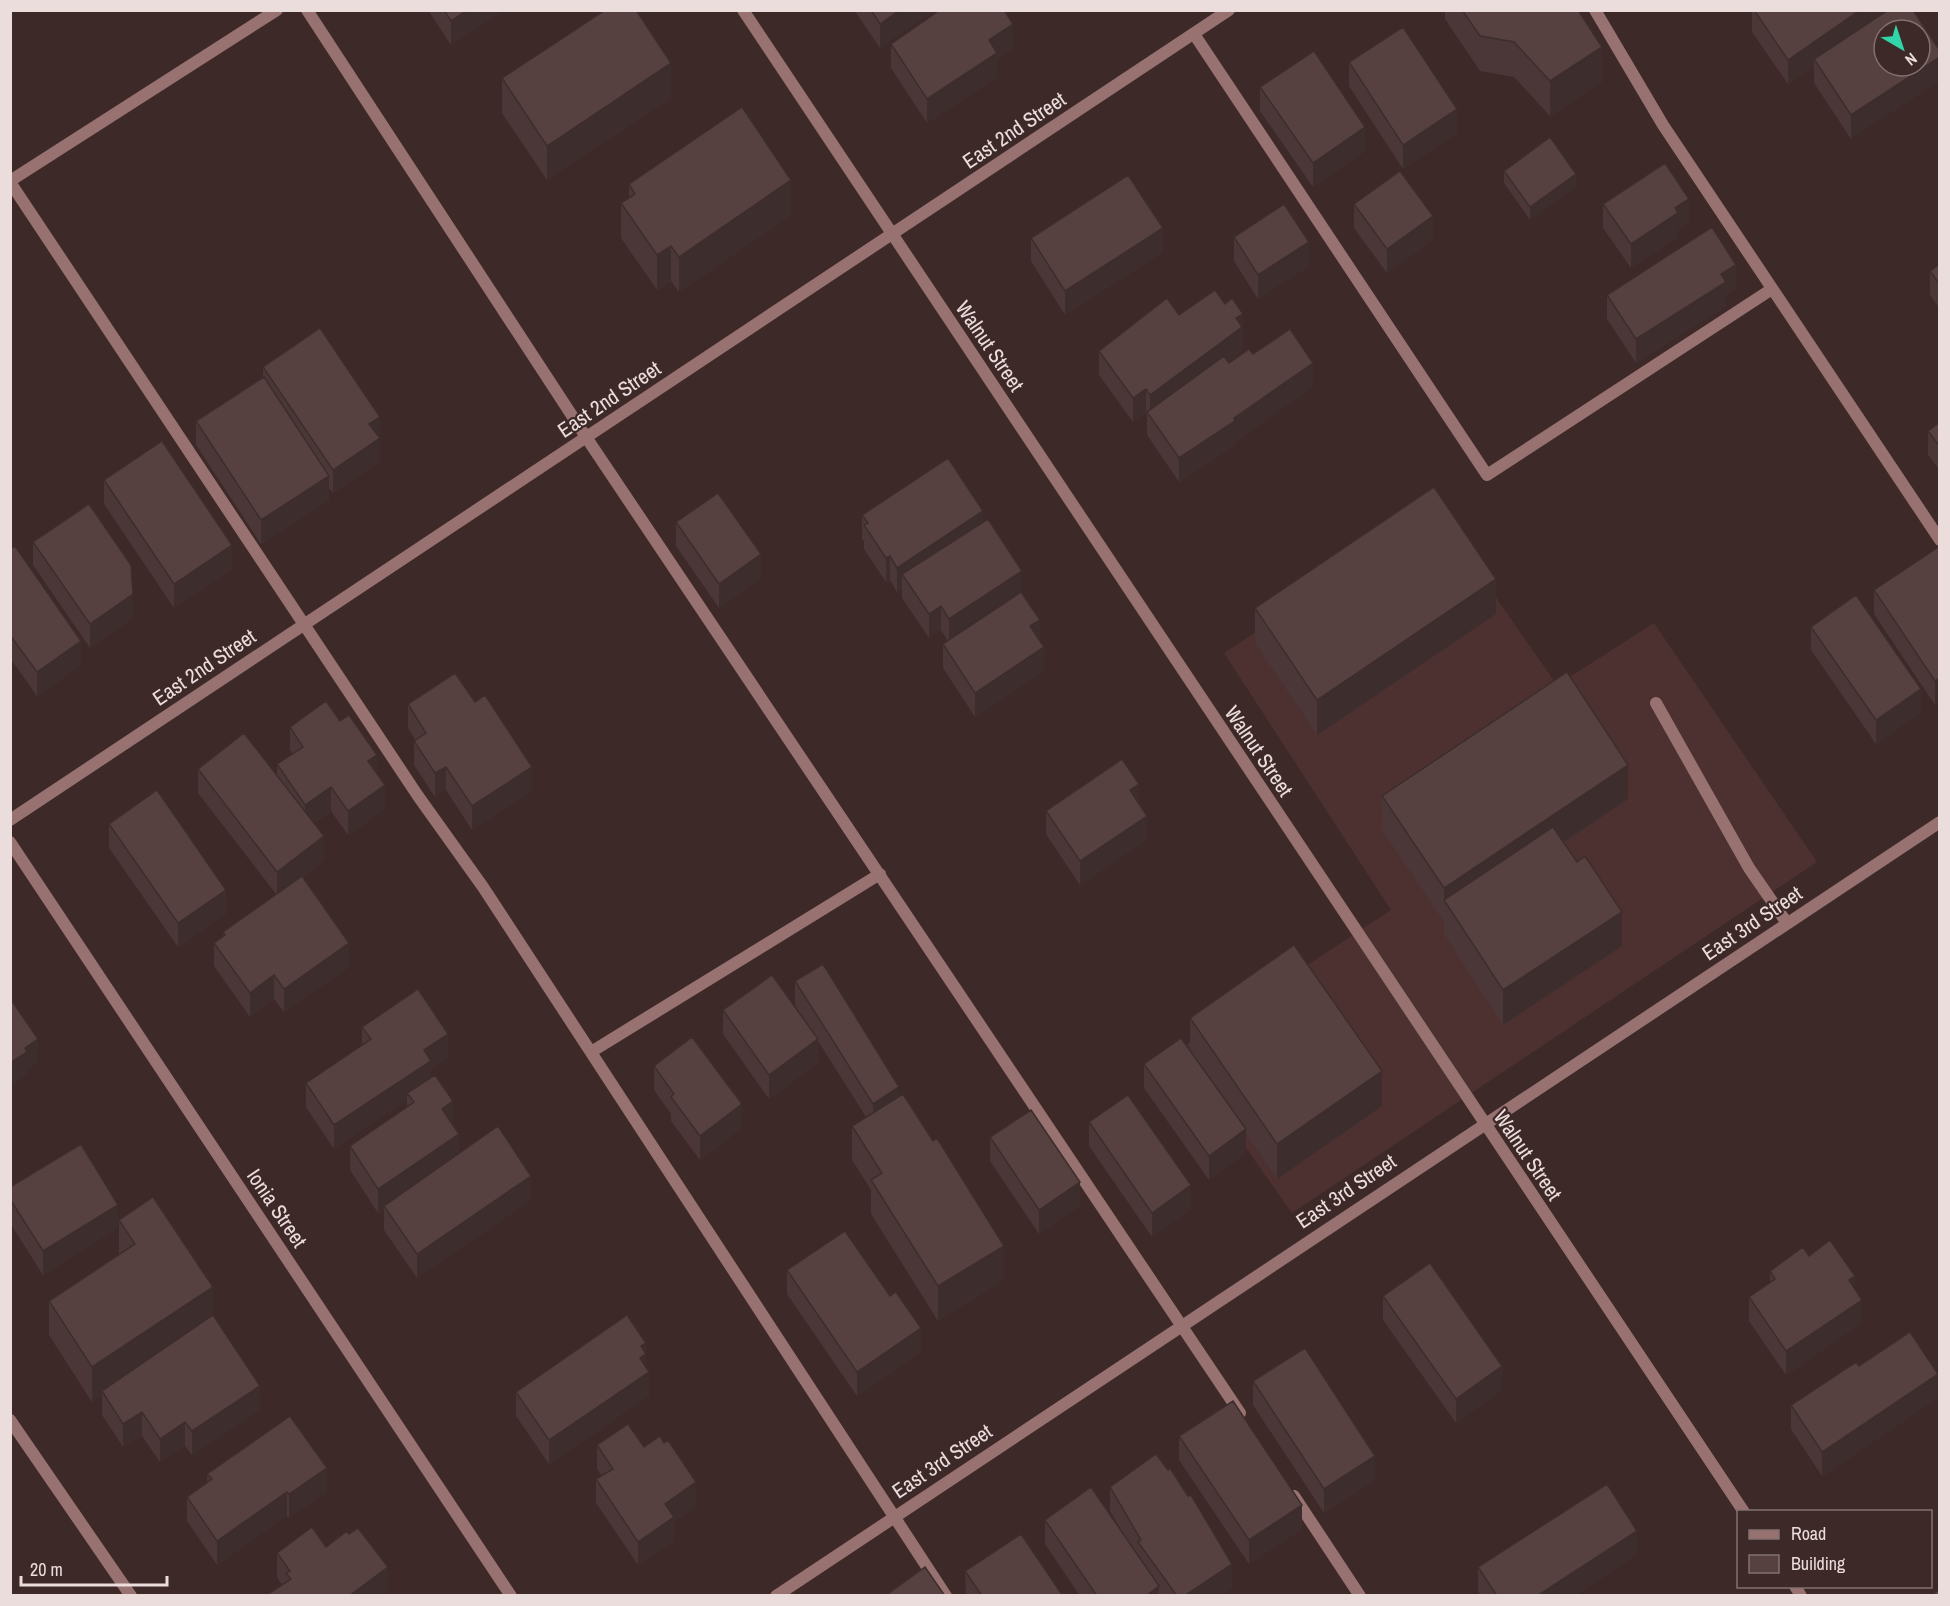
<svg xmlns="http://www.w3.org/2000/svg" width="1950" height="1606" font-family="'Archivo Narrow',sans-serif">
	<style>
		.built { fill: #4c3130 }
		.lines { fill: none; stroke-linecap: round; stroke-linejoin: round }
		.service { stroke: #987271; stroke-width: 12 }
		.minor { stroke: #987271; stroke-width: 12 }
		.wall { fill: #4b3737 }
		.shaded-wall { fill: #3d2d2d }
		.building { fill: #574040; stroke: #3d2d2d; stroke-width: 1.5; fill-rule: evenodd }
		.labels { text-anchor: middle; dominant-baseline: central; stroke-width: 4.5; stroke-linejoin: round; paint-order: stroke }
		.street-label { font-size: 21px; fill: #ebdddc; stroke: #3e2929 }
	</style>
	<rect width="100%" height="100%" fill="#3e2929"/>
	<path class="built" d="M1437,513l120,172 97,-62 163,239 -525,351 -115,-162 214,-141 -167,-257z"/>
	<g class="lines">
		<path class="service" d="M307,10l279,427 654,976
			M1595,10l68,115 277,415
			M1194,34l293,441 285,-186
			M10,181l267,-171
			M10,182l408,614 65,91 463,709
			M1656,703l93,165 38,55
			M591,1052l289,-178
			M10,1420l121,176
			M1294,1496l66,100"/>
		<path class="minor" d="M743,10l1001,1502
			M10,820l1219,-810
			M10,842l501,754
			M1795,1586l6,10
			M776,1596l1164,-774"/>
	</g>
	<path class="wall" d="M428,10h76l-53,35z
		M854,10h80l-54,38z
		M1445,10h133l24,72 -52,34 -36,-39 -34,-6 -35,-52z
		M1752,10h161l-62,129 -37,-56v-17l-26,18 -36,-52z
		M891,44l122,4 -16,11v18l-70,46 -36,-55z
		M1349,62l108,71 -54,36 -54,-83z
		M502,78l169,20 -124,82 -45,-67z
		M1260,87l105,64 -52,36 -53,-76z
		M1504,171l72,15 -46,34 -26,-37z
		M629,184l162,31 -112,77 -8,-11 -14,9 -36,-52v-35l8,-5z
		M1354,204l79,36 -46,33 -33,-45z
		M1603,204l86,19 -11,7v7l-47,31 -28,-40z
		M1234,237l75,29 -51,33 -24,-38z
		M1031,238l132,14 -98,63 -34,-54z
		M1940,264v45l-10,-14v-24z
		M1736,289l-10,6v11l-90,57 -29,-44v-24z
		M1225,304l18,10 -1,37 -14,11 1,1 24,-9 60,33 -78,55v3l-56,37 -32,-47v-20l-1,-2 -13,9 -34,-47v-24l80,-36z
		M263,367l117,73v22l-47,31 -4,-5v12l-68,44 -65,-99v-24l67,-44z
		M1940,422v49l-12,-16v-24z
		M104,480l128,89 -58,39 -70,-104z
		M862,515l121,7 39,71 18,46 4,32 -69,46 -32,-49v-24l5,-3 -7,-11 -12,8 -27,-40v-10l-5,4 -7,-12 -4,2 -22,-33v-8l-2,-2z
		M676,522l85,56 -42,30 -43,-62z
		M33,542l100,76 -43,30 -57,-83z
		M1940,546l-5,159 -61,-91v-24z
		M10,549l71,116 -44,31 -27,-38z
		M1255,608l241,6 -179,121 -62,-92z
		M1811,627l110,86 -45,31 -65,-94z
		M408,704l124,87 -60,39 -26,-40 -11,7 -21,-32v-24l1,-1 -7,-12z
		M290,727l87,47 8,35 -37,26 -17,-24 -17,12 10,37 -21,17 46,90 -65,45 -10,-13 -24,18 -36,-51v-23l9,-6v-5l53,-38 -78,-101v-24l79,7v-12l15,-10 -2,-4z
		M1382,796l246,3 -64,44 58,103 -119,79 -59,-91v-12l-62,-92z
		M1046,811l101,29 -67,45 -34,-51z
		M109,824l117,90 -48,33 -69,-99z
		M795,981l104,115 105,184 -66,41 -67,-107v-24l-19,-30v-34l14,-9 -48,-76v22l-49,36 -46,-65v-24l83,13 -11,-18z
		M1190,1018l192,88 -105,73 -31,-45v19l-37,27 -65,-92v-24l46,-14z
		M362,1027l86,31 -17,11v9l22,47 6,29 72,46 -114,78 -33,-48v-20l-6,3 -28,-43v-24l57,-39v-7l-73,49 -28,-42v-24l56,-38z
		M654,1066l88,62 -42,32 -29,-39v-7l-17,-24z
		M1089,1122l102,87 -39,28 -63,-91z
		M990,1137l90,69 -41,28 -49,-73z
		M10,1187l108,41 -75,47 -33,-52z
		M119,1220l94,95 47,95 -68,45 -7,-9 -25,16 -18,-26 -19,11 -21,-32v-20l-10,7 -43,-67v-34l70,-47z
		M1809,1256l46,34 7,33 -76,52 -37,-54v-24l21,-14v-12z
		M787,1270l103,26 31,56 -64,44 -70,-102z
		M1383,1296l119,94 -46,33 -73,-103z
		M1859,1366l79,32 -116,78 -31,-47v-24z
		M646,1367l3,29 -100,68 -33,-48v-24z
		M1253,1381l122,99 -51,33 -71,-108z
		M1179,1436l123,93 -53,35 -70,-104z
		M597,1445l47,2 52,59 -22,16v19l-36,24 -42,-62v-24l6,-3 -5,-7z
		M207,1474l120,18 -38,26 -2,-2 -70,49 -30,-44v-24l20,-14z
		M1110,1487l122,101 -12,8h-60l-1,-2v2h-79l-35,-52v-24l81,18 -16,-27z
		M326,1547l62,44 -6,5h-117l17,-11 -5,-8v-24z
		M1637,1555l-63,41h-93l-3,-5v-24z
		M965,1571l98,25h-97z"/>
	<path class="shaded-wall" d="M467,10h37l-53,35v-24z
		M900,10h34l-54,38v-24z
		M1860,10h35l-81,49v7l-26,18v-24z
		M1013,24v24l-16,11v18l-70,46v-24l62,-59z
		M1602,47v35l-52,34v-35z
		M1940,57v24l-89,58v-24z
		M671,63v35l-124,82v-34z
		M1457,109v24l-54,36v-24z
		M1365,127v24l-52,36v-24z
		M1576,174v12l-46,34v-13z
		M791,180v35l-112,77v-35z
		M1689,199v24l-11,7v7l-47,31v-24l44,-36z
		M1433,216v24l-46,33v-24z
		M1163,228v24l-98,63v-24z
		M1309,242v24l-51,33v-24z
		M671,246v35l-14,9v-35z
		M1736,265v24l-10,6v11l-90,57v-24l85,-65z
		M1243,314l-1,37 -91,67 -1,-3v-20l86,-77z
		M1313,363v24l-78,55v3l-56,37v-24z
		M1146,389v24l-13,9v-24z
		M380,417v45l-47,31v-23l36,-46z
		M329,476v24l-68,44v-24z
		M983,511v24l-81,39v14l-5,4v-24z
		M232,545v24l-58,39v-24z
		M761,554v24l-42,30v-24z
		M890,556v24l-4,2v-24z
		M1022,571v24l-73,47v-23z
		M1496,579v35l-179,121v-35z
		M133,594v24l-43,30v-24z
		M941,606v24l-12,8v-24z
		M1040,620v24l-10,-18z
		M81,641v24l-44,31v-24z
		M1044,647v24l-69,46v-24z
		M1940,678v24l-5,3v-24z
		M1921,689v24l-45,31v-24z
		M377,755v24l-9,-18z
		M1628,765v34l-174,117 -10,-16v-12z
		M446,767v23l-11,7v-24z
		M532,767v24l-60,39v-24z
		M1139,784v24l-9,-18z
		M385,785v24l-37,26v-24z
		M331,787v24l-26,18v-24z
		M1147,816v24l-67,45v-24z
		M324,836v24l-47,36v-24z
		M226,890v24l-48,33v-24z
		M1622,912v34l-119,79v-35z
		M349,943v24l-65,45v-23z
		M274,975v24l-24,18v-24z
		M448,1034v24l-17,11v16l-24,8v7l-73,49v-24l90,-75z
		M38,1039v23l-11,9v4l-17,12v-24l15,-15z
		M818,1039v24l-49,36v-24z
		M1382,1071v35l-105,73v-35z
		M899,1087v23l-26,18v-24z
		M453,1101v24l-11,8v-24z
		M742,1104v24l-42,32v-24z
		M1246,1129v24l-37,27v-24z
		M459,1134v24l-75,48v4l-6,3v-24z
		M531,1176v24l-114,78v-24z
		M1080,1182v24l-41,28v-24z
		M1191,1185v24l-39,28v-24z
		M118,1205v23l-75,47v-24z
		M1004,1246v34l-66,41v-35z
		M1855,1276v24l-6,-20z
		M213,1287v35l-111,69v4l-10,7v-35z
		M1862,1300v23l-76,52v-24z
		M921,1328v24l-64,44v-24z
		M646,1343v31l3,-2v24l-100,68v-24l91,-82 1,-12z
		M1502,1366v24l-46,33v-24z
		M1938,1374v24l-116,78v-24z
		M260,1386v24l-68,45v-24z
		M142,1412v24l-19,11v-23z
		M185,1422v24l-25,16v-23z
		M1375,1456v24l-51,33v-24z
		M327,1468v24l-38,26v-24z
		M696,1482v24l-22,16v19l-36,24v-23l27,-38z
		M287,1492v24l-70,49v-24z
		M1302,1505v24l-53,35v-24z
		M1637,1531v24l-63,41h-37z
		M1232,1564v24l-12,8h-36z
		M388,1567v24l-6,5h-33z
		M1159,1586v10h-13z"/>
	<path class="building" d="M444,10h23l-16,11z
		M605,10h31l35,53 -124,83 -45,-68z
		M871,10h29l-20,14z
		M940,10h64l9,14 -24,16 8,13 -70,46 -36,-55z
		M1462,10h116l24,37 -52,34 -36,-39 -34,-6z
		M1754,10h106l-72,50z
		M1888,10h25l27,41v6l-89,58 -37,-56zM1884,30h36v36h-36z
		M1403,27l54,82 -54,36 -54,-83z
		M1314,51l51,76 -52,36 -53,-76z
		M742,107l49,73 -112,77 -8,-11 -14,9 -36,-52 14,-9 -6,-10z
		M1550,137l26,37 -46,33 -26,-36z
		M1665,163l24,36 -14,9 3,5 -47,31 -28,-40z
		M1400,171l33,45 -46,33 -33,-45z
		M1128,175l35,53 -98,63 -34,-53z
		M1284,204l25,38 -51,33 -24,-38z
		M1712,227l24,38 -15,9 5,8 -90,57 -29,-44z
		M1940,264v21l-10,-14z
		M1215,290l10,14 7,-6 11,16 -7,4 6,9 -92,68 -4,-6 -13,9 -34,-47 68,-53 12,17z
		M320,328l60,89 -11,7 11,14 -47,32 -70,-103z
		M1290,329l23,34 -79,55 1,3 -56,37 -32,-46 77,-56 5,7 20,-14 4,5z
		M264,377l65,99 -68,44 -65,-99z
		M1940,422v25l-12,-16z
		M162,441l70,104 -58,39 -70,-104z
		M948,458l35,53 -86,57 -7,-12 -4,2 -22,-33 4,-2 -6,-8z
		M1434,487l62,92 -179,121 -62,-92z
		M718,493l43,61 -42,30 -43,-62z
		M89,504l42,61 2,29 -43,30 -57,-82z
		M988,519l34,52 -73,48 -8,-13 -12,8 -27,-40z
		M15,546l66,95 -44,31 -27,-37v-86z
		M1940,546v132l-5,3 -61,-91z
		M1021,592l19,28 -10,6 14,21 -69,46 -32,-49z
		M1856,595l65,94 -45,31 -65,-93z
		M1567,672l61,93 -184,123 -62,-92z
		M455,673l20,29 10,-7 47,72 -60,39 -26,-39 -11,6 -21,-32 12,-8 -18,-29z
		M326,701l14,20 9,-6 28,40 -9,6 17,24 -37,26 -17,-24 -26,18 -28,-41 26,-17 -13,-20z
		M244,733l80,103 -47,36 -79,-103z
		M1122,759l17,25 -9,6 17,26 -67,45 -34,-50z
		M157,790l69,100 -48,33 -69,-99z
		M1553,827l24,35 8,-6 37,56 -119,78 -59,-90z
		M302,876l47,67 -65,46 -10,-14 -24,18 -36,-50 11,-8 -2,-3z
		M1294,945l88,126 -105,73 -87,-126z
		M823,964l76,123 -26,17 -78,-123z
		M772,975l46,64 -49,36 -46,-65z
		M418,989l30,45 -24,16 7,11 -97,64 -28,-42 65,-44 -9,-12z
		M10,998l28,41 -13,9 2,4 -17,11z
		M692,1037l50,67 -42,32 -29,-39 3,-3 -20,-28z
		M1181,1038l65,91 -37,27 -65,-92z
		M435,1075l18,26 -11,8 17,25 -81,55 -28,-43 64,-44 -7,-9z
		M903,1094l30,47 4,-3 67,108 -66,40 -67,-106 11,-7 -30,-47z
		M1128,1095l63,90 -39,28 -63,-91z
		M1031,1110l49,72 -41,28 -49,-73z
		M498,1126l33,50 -114,78 -33,-48z
		M81,1144l37,61 -75,46 -33,-52v-12z
		M153,1197l60,90 -121,80 -43,-66 86,-57 -16,-24z
		M845,1231l45,65 6,-4 25,36 -64,44 -70,-102z
		M1830,1240l25,36 -6,4 13,20 -76,51 -37,-54 26,-18 -5,-8 33,-24 6,9z
		M1430,1263l72,103 -46,33 -73,-103z
		M213,1315l47,71 -68,45 -7,-9 -25,17 -18,-27 -19,12 -21,-33z
		M627,1315l19,28 -5,3 5,8 -6,4 9,14 -100,68 -33,-48z
		M1910,1332l28,42 -116,78 -31,-47 65,-43 3,4z
		M1305,1348l70,108 -51,33 -71,-108z
		M1233,1401l69,104 -53,35 -70,-104z
		M290,1416l37,52 -38,26 -2,-2 -70,49 -30,-44 25,-18 -5,-5z
		M628,1424l16,23 16,-11 4,7 4,-3 28,42 -31,22 9,13 -36,25 -42,-63 17,-10 -16,-24z
		M1156,1454l12,16 2,-2 18,28 3,-1 41,69 -48,32h-7l-39,-54 3,-2 -31,-53z
		M1607,1484l30,47 -100,65h-40l-19,-29z
		M1091,1487l68,99 -13,10h-49l-52,-76z
		M312,1527l14,20 21,-16 2,3 9,-6 30,39 -39,29h-84l26,-17 -5,-6 4,-2 -13,-18z
		M1021,1534l42,62h-81l-17,-25z
		M925,1567l20,29h-60z
		M1940,1589v7h-10z"/>
	<g class="labels">
		<g class="street-label">
			<text transform="translate(1014 130) rotate(-34)">East 2nd Street</text>
			<text transform="translate(990 346) rotate(56)">Walnut Street</text>
			<text transform="translate(609 399) rotate(-34)">East 2nd Street</text>
			<text transform="translate(204 667) rotate(-34)">East 2nd Street</text>
			<text transform="translate(1259 751) rotate(56)">Walnut Street</text>
			<text transform="translate(1752 923) rotate(-34)">East 3rd Street</text>
			<text transform="translate(1528 1155) rotate(56)">Walnut Street</text>
			<text transform="translate(1346 1191) rotate(-34)">East 3rd Street</text>
			<text transform="translate(277 1208) rotate(56)">Ionia Street</text>
			<text transform="translate(942 1461) rotate(-34)">East 3rd Street</text>
		</g>
	</g>
	<rect width="1950" height="1606" fill="none" stroke="#ebdddc" stroke-width="24"/>
	<rect x="1737" y="1510" width="195" height="78" fill="#3e2929" stroke="#837171" stroke-width="1.5"/>
	<rect x="1749" y="1530" width="30" height="9" fill="#987271" stroke="#837171" stroke-width="1.5"/>
	<text x="1791" y="1540" font-size="18" fill="#ebdddc">Road</text>
	<rect x="1749" y="1555" width="30" height="18" fill="#574040" stroke="#837171" stroke-width="1.5"/>
	<text x="1791" y="1570" font-size="18" fill="#ebdddc">Building</text>
	<g transform="translate(1902 48) rotate(141)"><circle r="28" fill="#3e2929" stroke="#837171" stroke-width="1.5"/>
	<path d="M0-4.5L10 22L0 15L-10 22Z" fill="#32d4a9"/>
	<text y="-9" font-size="16" font-weight="bold" text-anchor="middle" fill="#ebdddc">N</text>
	</g>
	<path d="M21 1576v9h146v-9" fill="none" stroke="#ebdddc" stroke-width="3"/>
	<text x="30" y="1576" font-size="18" fill="#ebdddc" stroke="#3e2929" stroke-width="4.5" paint-order="stroke">20 m</text>
</svg>
